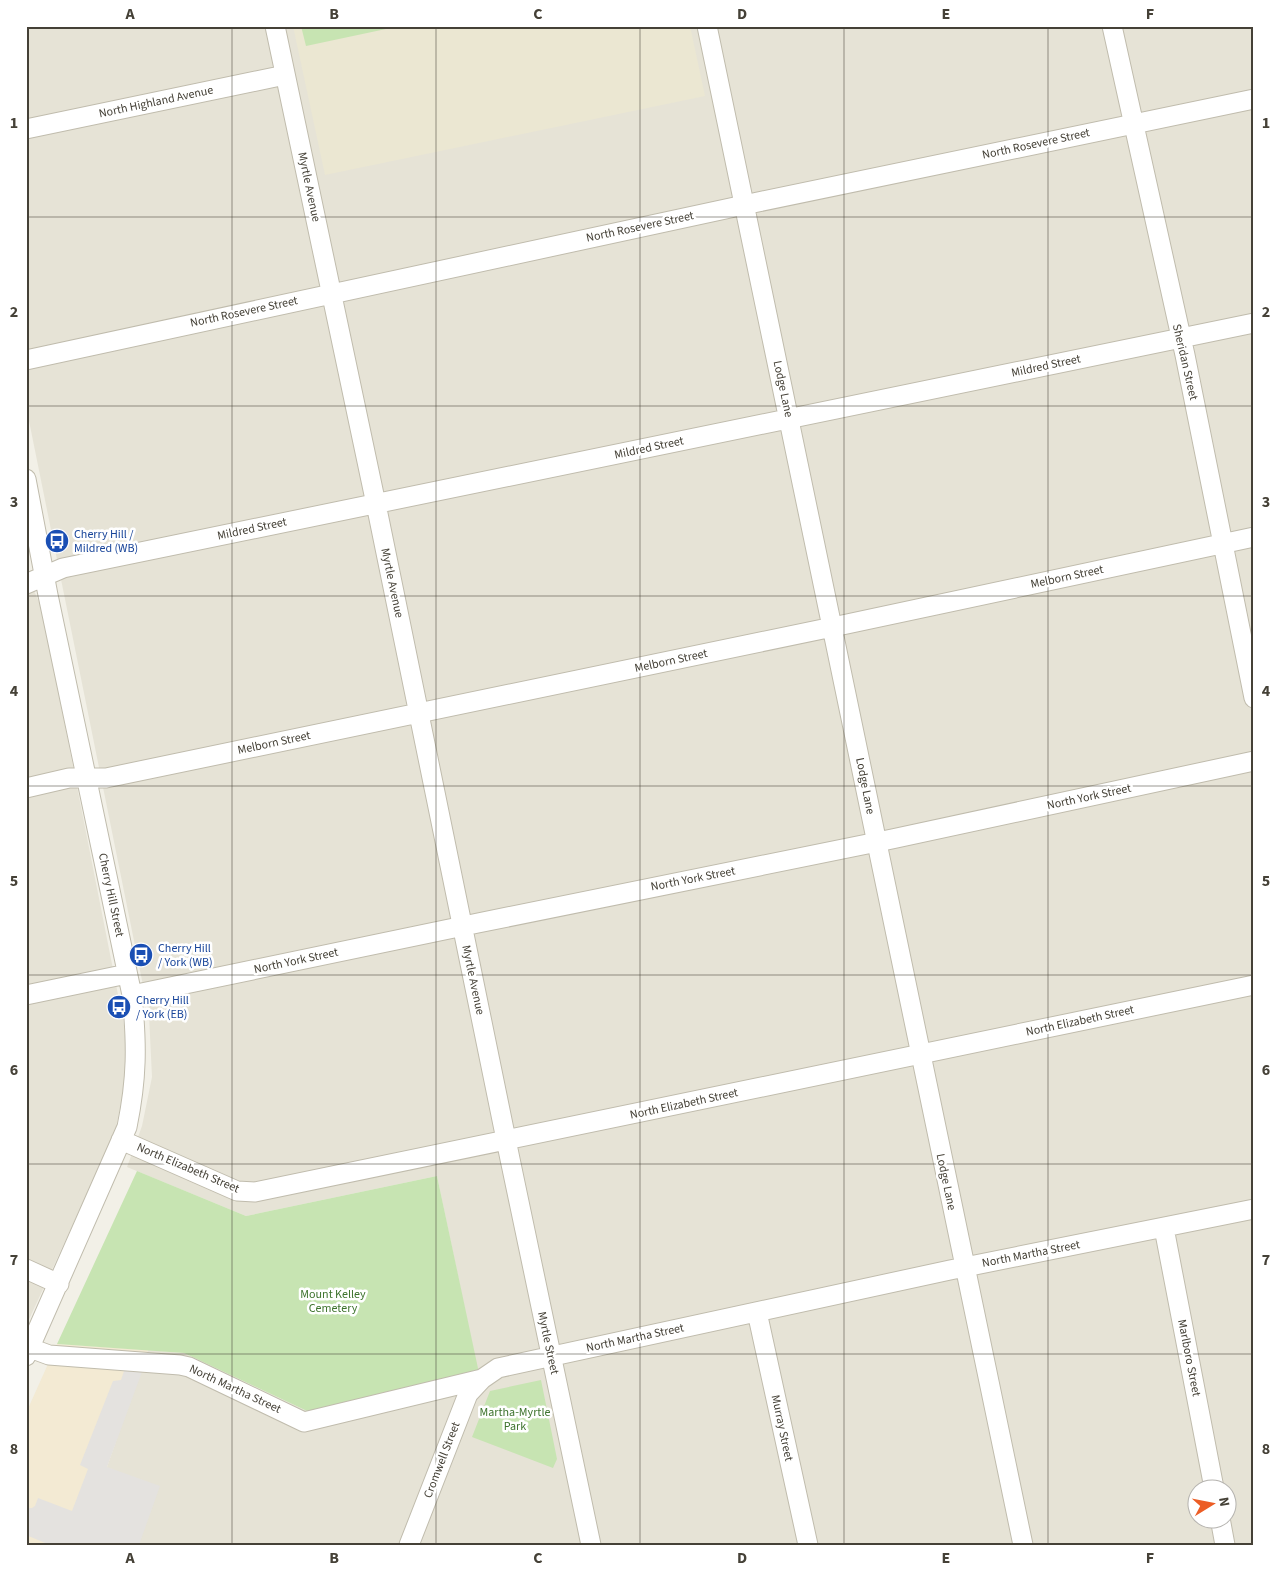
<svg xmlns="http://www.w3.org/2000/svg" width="1280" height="1571" font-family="'Source Sans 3',sans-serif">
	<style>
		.residential { fill: #e6e3d6; fill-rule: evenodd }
		.commercial { fill: #f3ead3 }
		.education { fill: #ebe7d2 }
		.green { fill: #c7e4b2 }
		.parking { fill: #e4e2df }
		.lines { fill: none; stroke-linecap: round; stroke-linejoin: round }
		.minor-casing { stroke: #c0bcad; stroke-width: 21 }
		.minor { stroke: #fff; stroke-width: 19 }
		.grid { fill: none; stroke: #454137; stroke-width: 1; stroke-opacity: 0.55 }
		.labels { text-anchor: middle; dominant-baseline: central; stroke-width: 5; stroke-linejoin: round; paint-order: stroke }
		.street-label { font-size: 12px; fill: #454137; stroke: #fff }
		.transit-label { font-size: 12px; fill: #164399; stroke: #fff; text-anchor: start }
		.park-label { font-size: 12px; fill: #3e732e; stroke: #fff }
		.neatline { fill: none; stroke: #454137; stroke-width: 2 }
		.grid-label { font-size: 16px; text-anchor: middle; font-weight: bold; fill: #454137 }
	</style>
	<rect width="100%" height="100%" fill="#f2f0e7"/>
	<path class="residential" d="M26,26h1228v1519h-1115l-32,-78 41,-117 36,3 123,58 171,-39 -41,-196 -191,40 -119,-49 15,-41 10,-49 -3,-62 -123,-609zM1198,1488h30v30h-30z
		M26,566l3,13 13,30 82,416 4,43 -13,65 -89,193z"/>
	<path class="commercial" d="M57,1344l91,6 -41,117 32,78h-113v-132z"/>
	<path class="education" d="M293,26h397l15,70 -380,79z"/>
	<path class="green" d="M301,26h99l-94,20z
		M137,1171l109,45 191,-40 42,197 -172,38 -123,-58 -127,-9z
		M541,1380l16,79 -4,9 -81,-31 18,-46z"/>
	<path class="parking" d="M125,1368l18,1 -36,98 53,19 -21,59h-89l-24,-10v-27h6l3,-2 3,-8 34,13 16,-42 -8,-4 33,-84 8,-1z"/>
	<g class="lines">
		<g class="minor-casing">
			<path id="minor" d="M275,26l101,478 134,655 81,386
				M707,26l316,1519
				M1112,26l73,329 69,343
				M26,129l259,-54
				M26,360l732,-158 496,-103
				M26,479l22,116 84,400c5,50 5,83 -5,132l-101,229
				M26,584l37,-16 1191,-245
				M26,788l43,-10h37l741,-154 407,-87
				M26,995l101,-21
				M132,995l346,-72 414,-84 362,-78
				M121,1140l116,51 18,1 999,-207
				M1164,1228l50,260
				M26,1269l33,15
				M757,1312l51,233
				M30,1348l19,7 131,10 9,2 115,55 178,-43 16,-11 452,-98 304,-61
				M1220,1518l5,27
				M409,1545l59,-151 14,-15"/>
		</g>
		<use href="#minor" class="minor"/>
	</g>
	<path class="grid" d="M232,26v1519M436,26v1519M640,26v1519M844,26v1519M1048,26v1519M26,217h1228M26,406h1228M26,596h1228M26,786h1228M26,975h1228M26,1164h1228M26,1354h1228"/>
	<defs>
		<g id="bus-disc" transform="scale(1.25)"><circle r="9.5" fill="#1a4fb4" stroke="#fff"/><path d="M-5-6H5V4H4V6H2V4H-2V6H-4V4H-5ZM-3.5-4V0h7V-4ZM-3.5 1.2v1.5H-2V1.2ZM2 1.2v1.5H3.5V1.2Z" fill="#fff"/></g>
	</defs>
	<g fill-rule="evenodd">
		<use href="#bus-disc" x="57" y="541"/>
		<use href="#bus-disc" x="141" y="955"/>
		<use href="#bus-disc" x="119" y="1007"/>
	</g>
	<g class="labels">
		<g class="street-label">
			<text transform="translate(156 102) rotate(-12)">North Highland Avenue</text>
			<text transform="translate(1036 144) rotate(-12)">North Rosevere Street</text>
			<text transform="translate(309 187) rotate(78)">Myrtle Avenue</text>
			<text transform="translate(640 227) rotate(-12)">North Rosevere Street</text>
			<text transform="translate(244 312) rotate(-12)">North Rosevere Street</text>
			<text transform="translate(1185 362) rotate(77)">Sheridan Street</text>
			<text transform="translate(1046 366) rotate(-12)">Mildred Street</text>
			<text transform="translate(783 389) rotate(78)">Lodge Lane</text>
			<text transform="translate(649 448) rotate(-12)">Mildred Street</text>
			<text transform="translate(252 529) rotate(-12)">Mildred Street</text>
			<text transform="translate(1067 577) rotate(-12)">Melborn Street</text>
			<text transform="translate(392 583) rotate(78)">Myrtle Avenue</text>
			<text transform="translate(671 661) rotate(-12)">Melborn Street</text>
			<text transform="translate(274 743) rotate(-12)">Melborn Street</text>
			<text transform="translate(865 786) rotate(79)">Lodge Lane</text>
			<text transform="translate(1089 797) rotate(-12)">North York Street</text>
			<text transform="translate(693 879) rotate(-11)">North York Street</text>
			<text transform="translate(111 895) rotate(78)">Cherry Hill Street</text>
			<text transform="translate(296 961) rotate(-12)">North York Street</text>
			<text transform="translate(473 980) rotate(78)">Myrtle Avenue</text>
			<text transform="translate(1080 1021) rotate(-12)">North Elizabeth Street</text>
			<text transform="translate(684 1104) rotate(-12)">North Elizabeth Street</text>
			<text transform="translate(188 1168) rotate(23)">North Elizabeth Street</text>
			<text transform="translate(946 1182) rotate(78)">Lodge Lane</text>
			<text transform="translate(1031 1254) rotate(-11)">North Martha Street</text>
			<text transform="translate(635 1338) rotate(-12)">North Martha Street</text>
			<text transform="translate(548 1343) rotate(78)">Myrtle Street</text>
			<text transform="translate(1189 1358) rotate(79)">Marlboro Street</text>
			<text transform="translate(235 1389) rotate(25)">North Martha Street</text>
			<text transform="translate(782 1428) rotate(78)">Murray Street</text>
			<text transform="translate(442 1460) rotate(-69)">Cromwell Street</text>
		</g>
		<g class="transit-label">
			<text x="74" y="534">Cherry Hill /<tspan x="74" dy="14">Mildred (WB)</tspan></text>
			<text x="158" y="948">Cherry Hill<tspan x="158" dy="14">/ York (WB)</tspan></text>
			<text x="136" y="1000">Cherry Hill<tspan x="136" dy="14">/ York (EB)</tspan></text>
		</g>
		<g class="park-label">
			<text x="333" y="1294">Mount Kelley<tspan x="333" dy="14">Cemetery</tspan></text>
			<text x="515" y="1412">Martha-Myrtle<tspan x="515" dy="14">Park</tspan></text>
		</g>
	</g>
	<rect width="1280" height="1571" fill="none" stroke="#ffffff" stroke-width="55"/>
	<g transform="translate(1212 1504) rotate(80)"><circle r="24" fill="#ffffff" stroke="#b5b3af"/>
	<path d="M0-4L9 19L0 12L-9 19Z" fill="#ec5d25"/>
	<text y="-8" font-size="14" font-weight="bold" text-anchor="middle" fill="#454137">N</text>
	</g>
	<rect x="28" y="28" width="1224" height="1516" class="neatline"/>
	<g class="grid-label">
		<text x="130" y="19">A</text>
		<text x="334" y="19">B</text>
		<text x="538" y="19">C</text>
		<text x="742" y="19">D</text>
		<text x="946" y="19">E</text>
		<text x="1150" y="19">F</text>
		<text x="14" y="128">1</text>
		<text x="1266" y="128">1</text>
		<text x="14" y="317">2</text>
		<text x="1266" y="317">2</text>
		<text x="14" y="507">3</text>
		<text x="1266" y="507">3</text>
		<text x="14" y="696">4</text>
		<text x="1266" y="696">4</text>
		<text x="14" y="886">5</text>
		<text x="1266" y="886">5</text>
		<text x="14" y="1075">6</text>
		<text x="1266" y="1075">6</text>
		<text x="14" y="1265">7</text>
		<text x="1266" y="1265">7</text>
		<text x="14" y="1454">8</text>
		<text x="1266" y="1454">8</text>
		<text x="130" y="1563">A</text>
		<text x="334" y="1563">B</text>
		<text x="538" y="1563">C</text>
		<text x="742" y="1563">D</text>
		<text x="946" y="1563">E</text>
		<text x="1150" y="1563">F</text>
	</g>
</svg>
